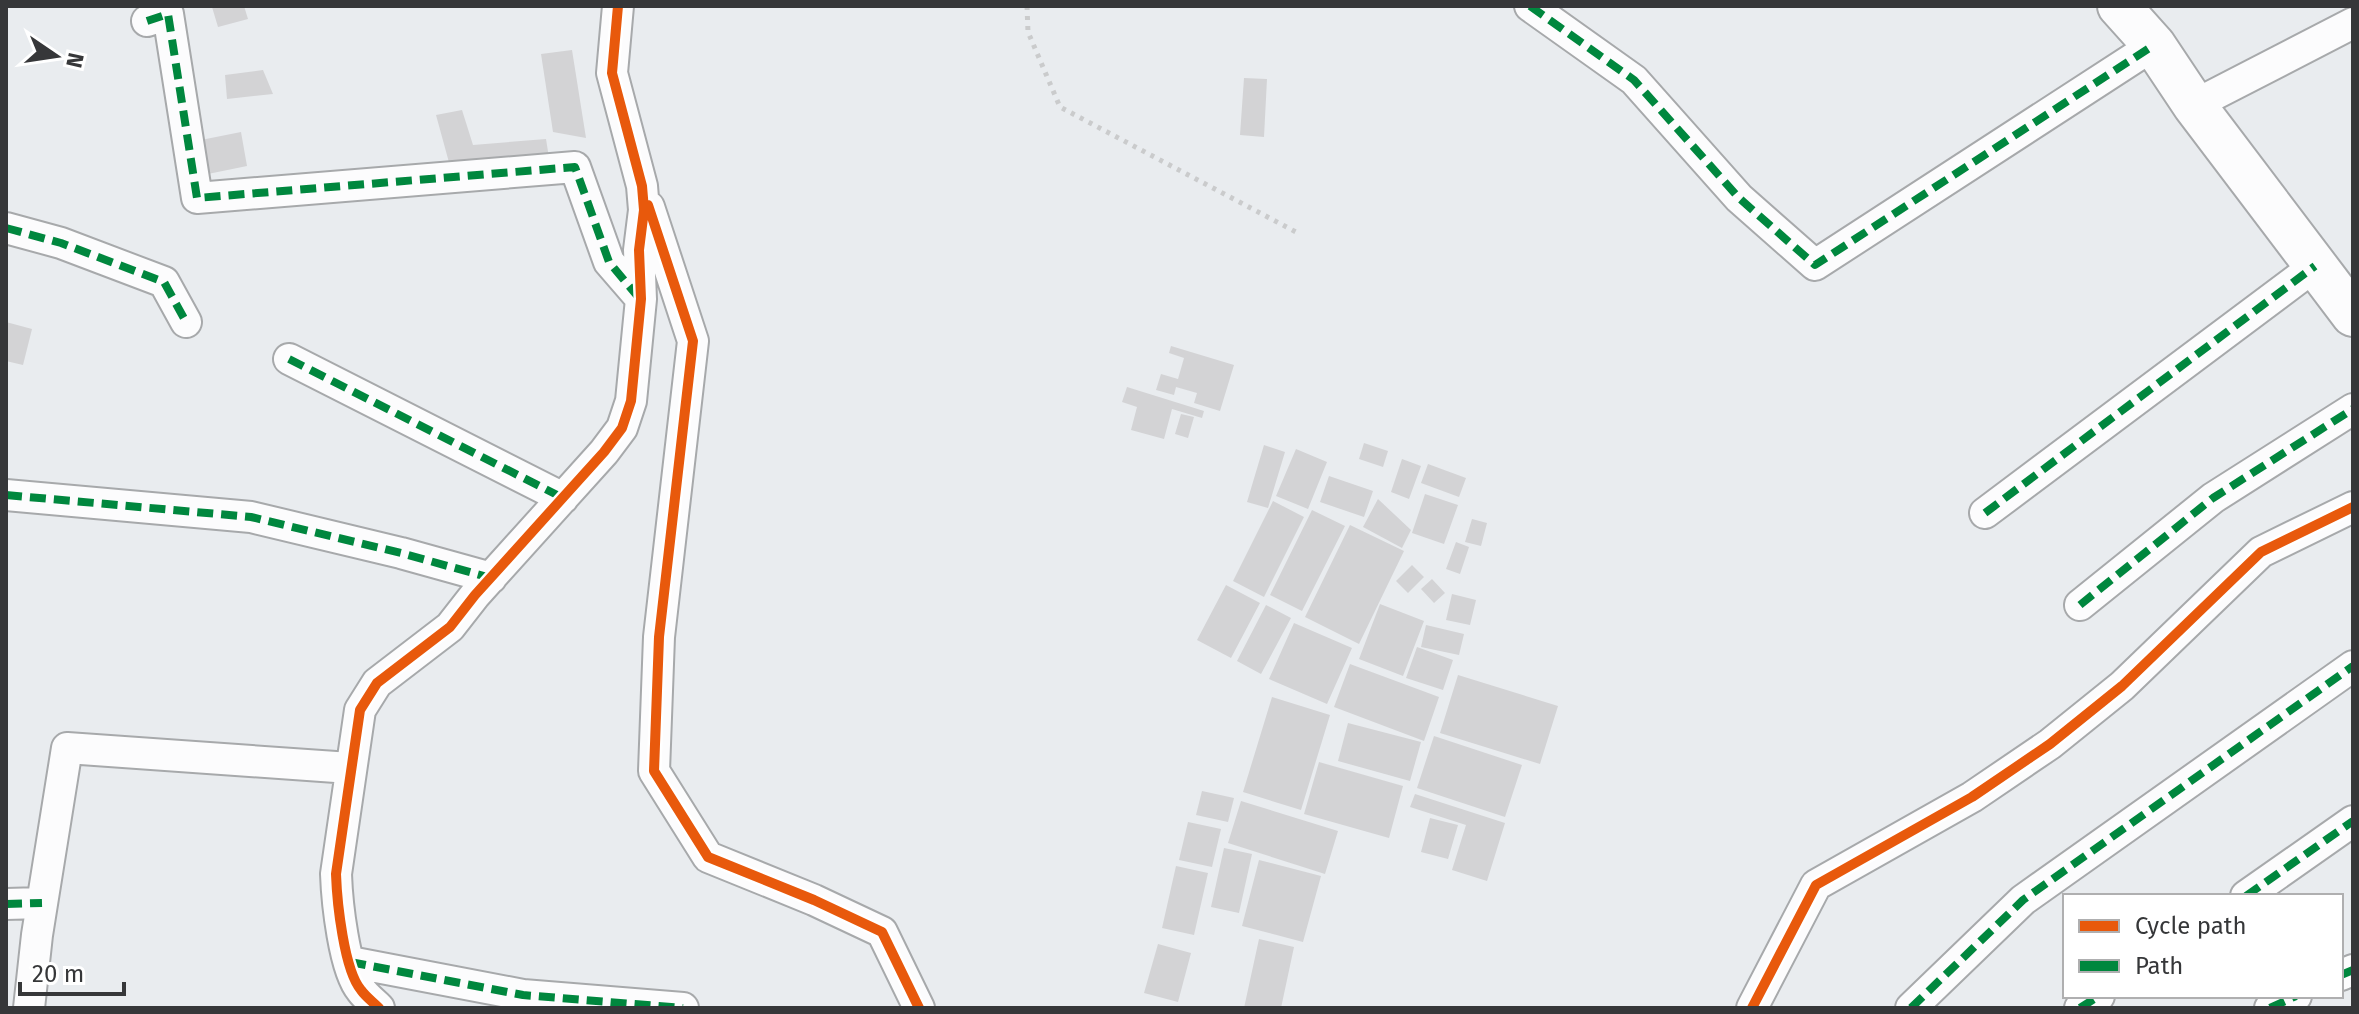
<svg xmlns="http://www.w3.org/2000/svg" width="2359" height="1014" font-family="'Fira Sans',sans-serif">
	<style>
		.building { fill: #d3d3d5 }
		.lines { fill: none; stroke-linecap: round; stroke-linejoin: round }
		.street-casing { stroke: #a7a9ab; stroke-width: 34 }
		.secondary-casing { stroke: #a7a9ab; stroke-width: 46 }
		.path { stroke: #cacbcc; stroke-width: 5; stroke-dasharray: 4 6; stroke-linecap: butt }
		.street { stroke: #fcfcfd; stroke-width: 30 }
		.secondary { stroke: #fcfcfd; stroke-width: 42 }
		.quiet { stroke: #00873e; stroke-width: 8; stroke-dasharray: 16 8; stroke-linecap: butt }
		.cycleway-casing { stroke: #fff; stroke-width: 15 }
		.cycleway { stroke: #e8590c; stroke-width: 10 }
	</style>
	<rect width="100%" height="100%" fill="#e9ecef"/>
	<path class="building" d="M244,6l4,13 -30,8 -6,-20z
		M572,50l14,88 -33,-6 -12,-78z
		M263,70l10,24 -46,5 -2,-24z
		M1244,78l23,1 -3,58 -24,-2z
		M462,110l11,35 73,-6 4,25 -97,13 -17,-62z
		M241,132l6,34 -44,9 -7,-34z
		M6,322l26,7 -9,36 -17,-4z
		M1171,346l63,19 -14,46 -26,-8 3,-10 -21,-6 -2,8 -18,-5 5,-16 17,5 6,-21 -15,-5z
		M1127,387l77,24 -2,7 -30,-9 -8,30 -33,-9 6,-23 -15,-5z
		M1181,414l13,3 -6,21 -13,-4z
		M1364,443l24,8 -5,16 -24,-8z
		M1264,445l21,7 -17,56 -21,-6z
		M1296,449l31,13 -19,47 -32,-13z
		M1402,459l19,7 -12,33 -18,-7z
		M1428,464l38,14 -7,19 -38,-14z
		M1329,476l44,15 -9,26 -44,-15z
		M1425,494l33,11 -14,39 -32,-11z
		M1378,499l33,31 -9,18 -39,-21z
		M1273,501l31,16 -40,80 -31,-16z
		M1312,510l33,16 -43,85 -32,-16z
		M1472,519l15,4 -6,23 -16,-4z
		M1350,525l54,26 -45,93 -54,-27z
		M1456,542l13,5 -9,27 -14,-5z
		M1412,565l12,12 -16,16 -12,-12z
		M1432,579l13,14 -11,10 -13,-14z
		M1226,585l34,18 -29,55 -34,-18z
		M1452,594l24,6 -6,25 -24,-5z
		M1380,604l44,17 -21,55 -44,-17z
		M1266,605l25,13 -30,56 -24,-13z
		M1294,623l58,25 -25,56 -58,-25z
		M1426,625l38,9 -5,21 -38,-8z
		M1417,647l36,13 -10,30 -37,-12z
		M1350,664l89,33 -15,44 -90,-34z
		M1458,675l100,31 -18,58 -100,-31z
		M1272,697l58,18 -29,95 -58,-18z
		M1348,723l73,19 -11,39 -72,-20z
		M1434,736l88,29 -17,52 -88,-29z
		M1319,762l84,24 -14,52 -85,-24z
		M1202,791l32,7 -6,24 -32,-7z
		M1415,794l90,29 -18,58 -35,-11 14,-45 -56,-18z
		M1241,801l97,30 -13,43 -97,-31z
		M1430,818l28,7 -10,34 -27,-7z
		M1188,822l33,7 -9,38 -33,-7z
		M1224,848l28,6 -13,59 -28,-6z
		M1259,860l62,16 -18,66 -61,-16z
		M1176,866l32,7 -14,62 -32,-7z
		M1259,939l35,8 -13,61h-37z
		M1158,944l33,9 -13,49 -34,-9z"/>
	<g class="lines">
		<g class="street-casing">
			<path id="street" d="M1530,6l104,74 105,118 76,67 339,-220
				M147,21l21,-7 29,184 378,-31 34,95 32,37
				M2194,105l159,-82
				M649,207l44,134 -34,296 -5,134 54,86 106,43 68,32 37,76
				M6,228l55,15 103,39 22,40
				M289,359l274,139
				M6,495l245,22 150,36 90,25
				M1985,513l330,-247
				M2080,605l133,-107 140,-89
				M2246,896l107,-75
				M6,904l36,-1
				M350,962l173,33 160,13
				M2341,975l12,-5
				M29,1008l8,-73 30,-187 283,20
				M379,1008c-6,-6 -13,-11 -18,-18 -17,-20 -24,-88 -25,-116l24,-164 17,-27 73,-56 25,-32 129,-143 18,-24 9,-27 10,-102 -2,-49 5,-40 -2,-24 -30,-113 6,-67
				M1752,1008l64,-123 156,-88 78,-53 72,-58 139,-134 92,-45
				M1911,1008l112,-108 330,-234
				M2080,1008l19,-12
				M2270,1008l26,-12"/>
		</g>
		<g class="secondary-casing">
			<path id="secondary" d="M2119,6l35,39 40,60 159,210"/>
		</g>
		<path class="path" d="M1027,6l1,26 32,75 236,125"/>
		<use href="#street" class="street"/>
		<use href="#secondary" class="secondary"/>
		<path class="quiet" d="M1530,6l104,74 105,118 76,67 339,-220
			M147,21l21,-7 29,184 378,-31 34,95 30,36
			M6,228l55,15 103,39 22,40
			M289,359l274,139
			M6,495l245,22 150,36 90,25
			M1985,513l330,-247
			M2080,605l133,-107 140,-89
			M2246,896l107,-75
			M6,904l36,-1
			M350,962l173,33 160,13
			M2341,975l12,-5
			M1911,1008l112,-108 330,-234
			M2080,1008l19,-12
			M2270,1008l26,-12"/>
		<g class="cycleway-casing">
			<path id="cycleway" d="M648,205l45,136 -34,296 -5,134 54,86 106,43 68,32 37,76
				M379,1008c-6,-6 -13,-11 -18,-18 -17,-20 -24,-88 -25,-116l24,-164 17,-27 73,-56 25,-32 129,-143 18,-24 9,-27 10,-102 -2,-49 5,-40 -2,-24 -30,-113 6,-67
				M1752,1008l64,-123 156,-88 78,-53 72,-58 139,-134 92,-45"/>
		</g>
		<use href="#cycleway" class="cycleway"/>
	</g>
	<rect width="2359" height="1014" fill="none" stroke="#363739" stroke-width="16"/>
	<rect x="2063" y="894" width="280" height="104" fill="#ffffff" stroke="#afafb0" stroke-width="2"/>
	<rect x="2079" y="920" width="40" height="12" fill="#e8590c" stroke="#afafb0" stroke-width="2"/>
	<text x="2135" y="934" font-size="24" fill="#363739">Cycle path</text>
	<rect x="2079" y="960" width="40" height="12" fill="#00873e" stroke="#afafb0" stroke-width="2"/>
	<text x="2135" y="974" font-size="24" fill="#363739">Path</text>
	<g transform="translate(56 56) rotate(103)" stroke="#ffffff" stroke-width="6" paint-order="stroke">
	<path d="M0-6L14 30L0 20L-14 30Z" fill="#363739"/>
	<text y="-12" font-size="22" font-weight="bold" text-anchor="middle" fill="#363739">N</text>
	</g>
	<path d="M20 982v12h104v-12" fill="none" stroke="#363739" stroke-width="4"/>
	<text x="32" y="982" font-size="24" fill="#363739" stroke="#ffffff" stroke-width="6" paint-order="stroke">20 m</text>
</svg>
